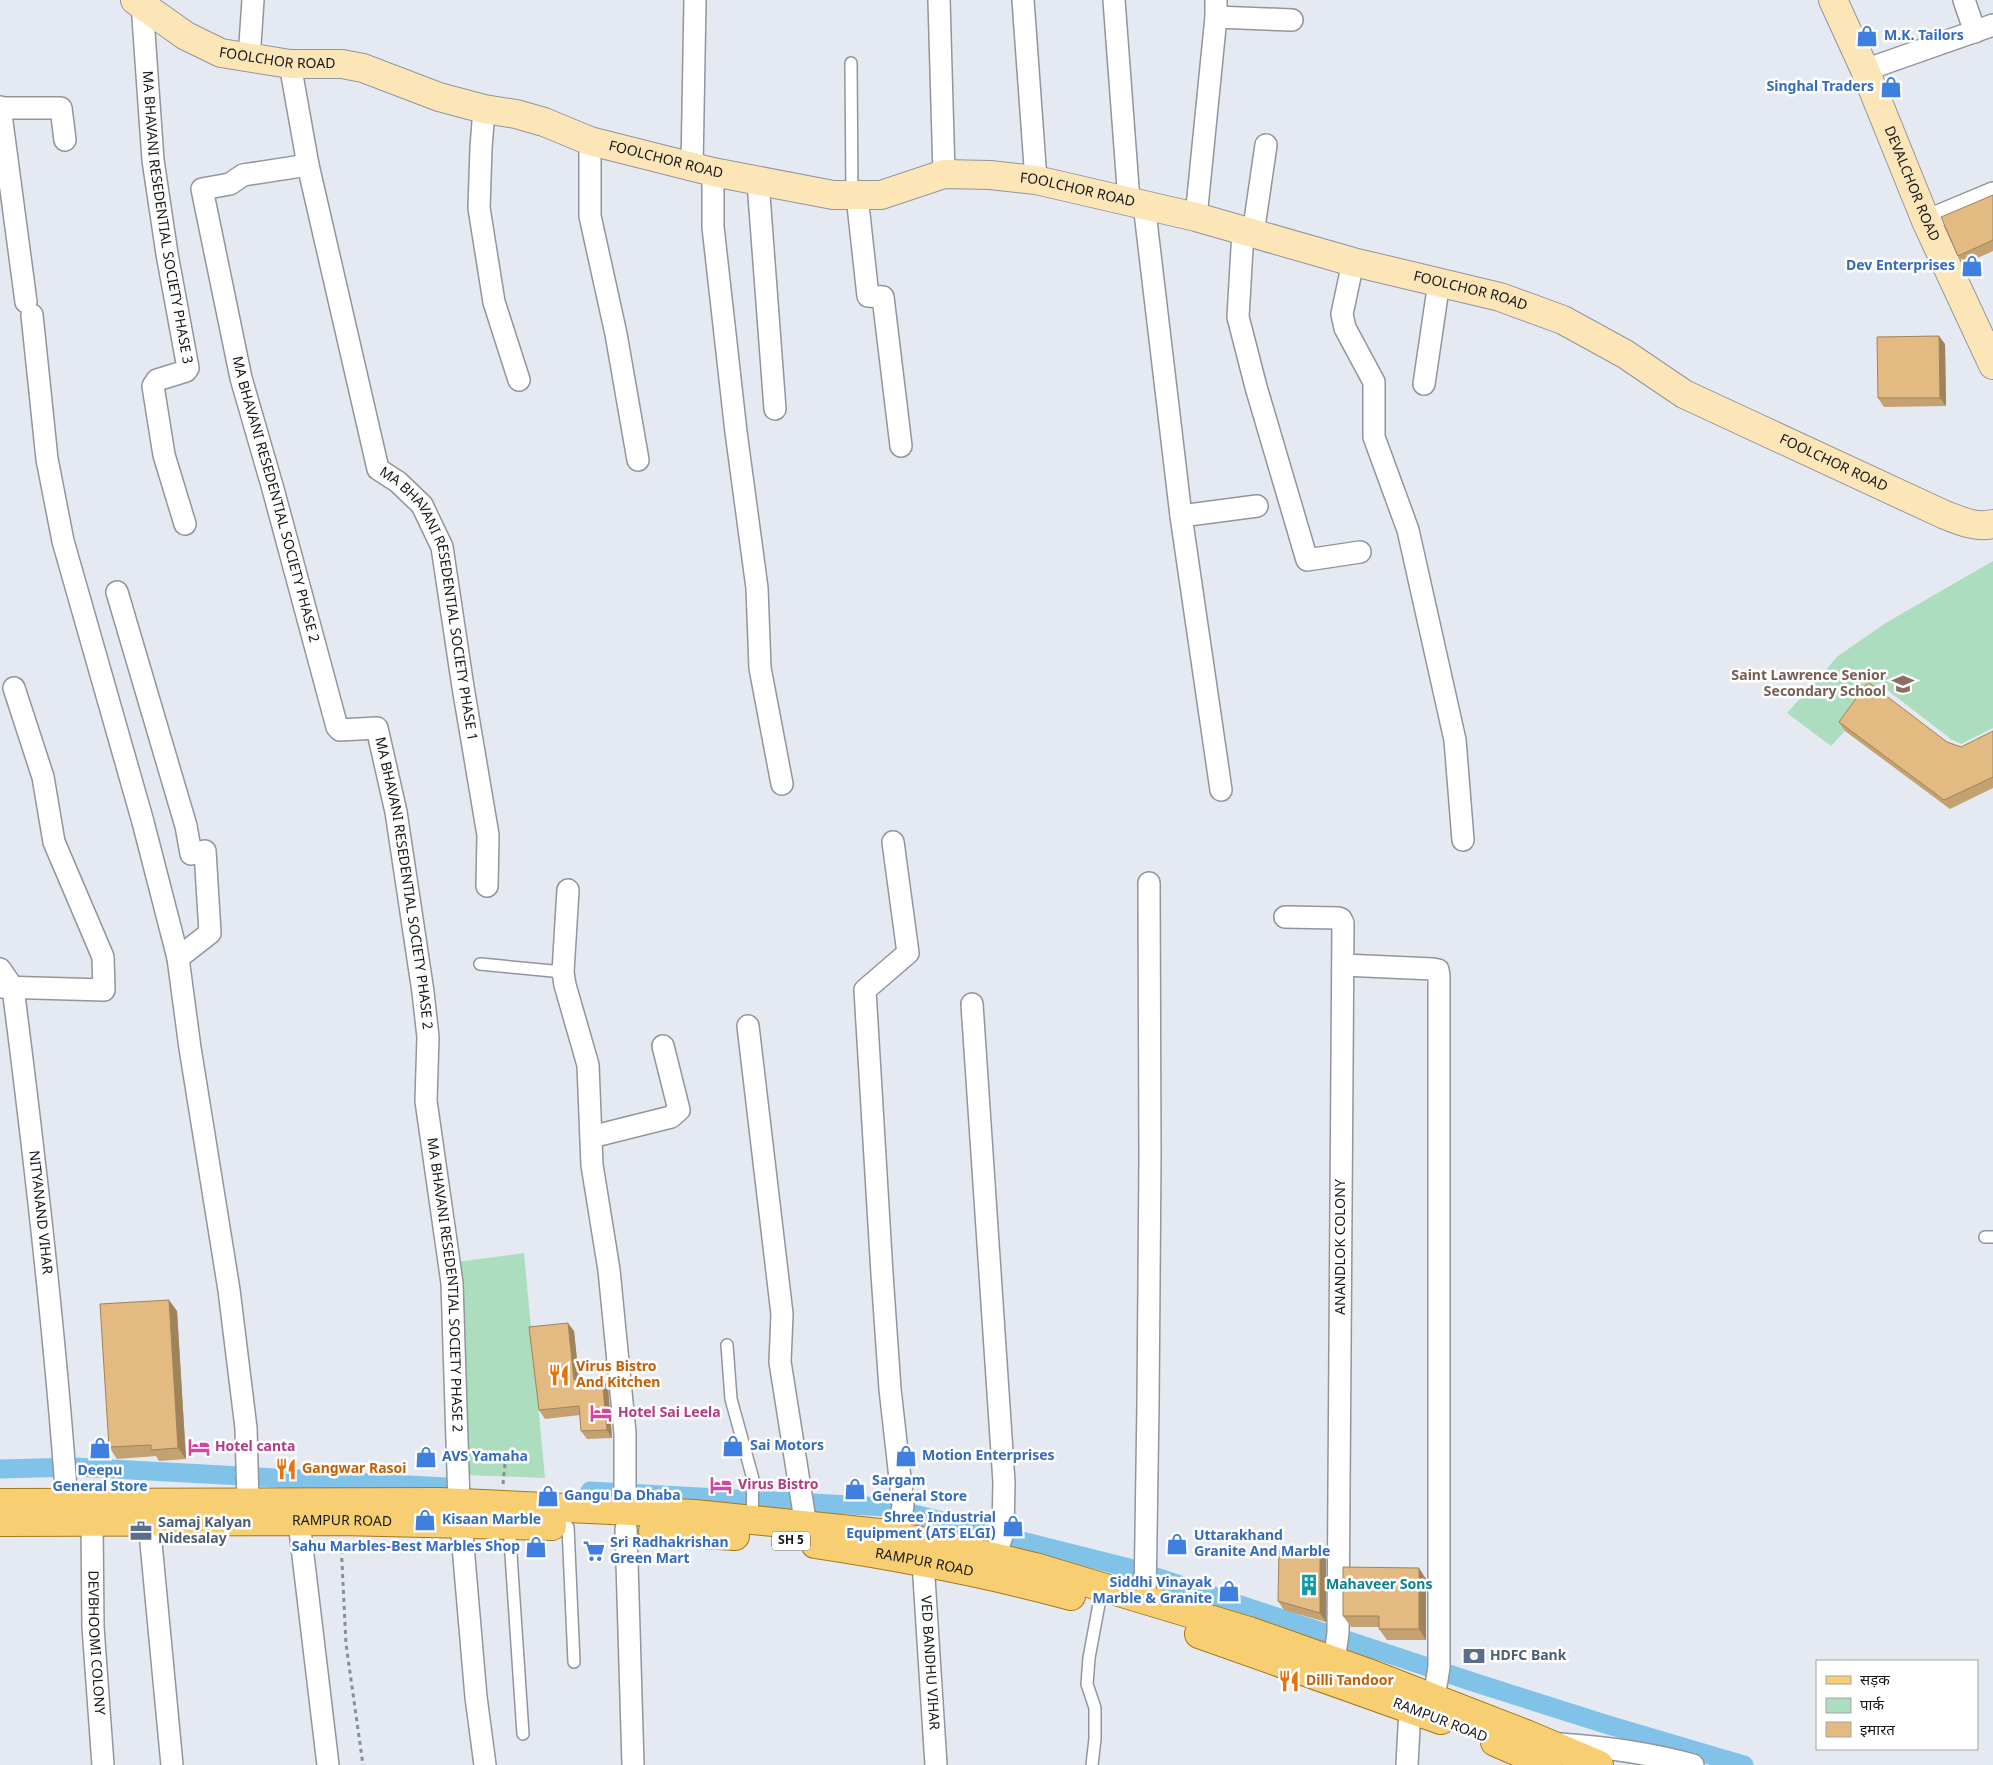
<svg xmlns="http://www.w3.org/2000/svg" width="1993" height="1765" font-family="Georgia,'Noto Sans Devanagari',serif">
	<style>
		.green { fill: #acddbf }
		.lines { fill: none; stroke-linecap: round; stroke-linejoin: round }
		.canal { stroke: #81c2e9; stroke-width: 19 }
		.lane-casing { stroke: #91959c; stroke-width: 14 }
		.street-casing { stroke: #91959c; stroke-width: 24 }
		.secondary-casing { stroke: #91959c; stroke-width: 30 }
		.primary-casing { stroke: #a67916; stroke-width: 30 }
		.path { stroke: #8a8e93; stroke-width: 3; stroke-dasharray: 4 4; stroke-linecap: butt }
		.lane { stroke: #fff; stroke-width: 11 }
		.street { stroke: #fff; stroke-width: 21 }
		.secondary { stroke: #fce6b8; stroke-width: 28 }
		.primary { stroke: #f8ce72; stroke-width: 28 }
		.wall { fill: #c3a170 }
		.shaded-wall { fill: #9f835b }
		.building { fill: #e3bb82; stroke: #9f835b }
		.labels { text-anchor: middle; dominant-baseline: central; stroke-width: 5; stroke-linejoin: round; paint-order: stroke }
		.shield { fill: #fff; stroke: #5c5d5f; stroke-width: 1 }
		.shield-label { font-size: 12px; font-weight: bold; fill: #16181a }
		.shop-label { font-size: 14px; font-weight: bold; fill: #366cbe; stroke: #fff; text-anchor: start }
		.street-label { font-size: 14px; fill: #16181a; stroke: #fff }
		.education-label { font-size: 14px; font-weight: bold; fill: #785e54; stroke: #fff; text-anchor: end }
		.food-label { font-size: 14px; font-weight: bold; fill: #c56008; stroke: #fff; text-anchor: start }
		.hotel-label { font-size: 14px; font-weight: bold; fill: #b23c85; stroke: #fff; text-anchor: start }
		.service-label { font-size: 14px; font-weight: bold; fill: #4e5e75; stroke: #fff; text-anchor: start }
		.culture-label { font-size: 14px; font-weight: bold; fill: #0d838f; stroke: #fff; text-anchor: start }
	</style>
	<rect width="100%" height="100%" fill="#e5e9f1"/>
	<path class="green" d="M1993,561v167l-32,16 -10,-5 -73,-56 -33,48 -14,15 -44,-33 51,-57 46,-32z
		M524,1253l21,225 -80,-3 -8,-213z"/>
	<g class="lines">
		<path class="canal" d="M0,1469l74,-2 372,20
			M590,1491l296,16 243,61 344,114 132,42 139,41"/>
		<g class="lane-casing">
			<path id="lane" d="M851,63l1,133
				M480,964l83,8
				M1985,1237h8
				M727,1345l4,54 22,80 -1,41
				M509,1525l14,209
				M568,1527l6,135
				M1092,1765l3,-26v-31l-8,-24 2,-26 10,-54"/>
		</g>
		<g class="street-casing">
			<g id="street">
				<path d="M939,0l5,174"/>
				<path d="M1023,0l13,180"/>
				<path d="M1114,0l15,201"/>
				<path d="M1964,0l11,32"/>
				<path id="s1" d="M142,4l11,156 14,94 21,114 -2,3 -29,9 -4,6 11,69 21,69"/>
				<path d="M1216,17l76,3"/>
				<path d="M249,59l4,-59"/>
				<path id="s2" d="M290,64l18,101 70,304 20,13 24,23 20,42 21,140 25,148 -1,51"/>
				<path d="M1865,70l128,-45"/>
				<path d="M0,107l26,195"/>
				<path d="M0,108h61l4,32"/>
				<path d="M484,109l-3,39 -2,60 15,94 25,78"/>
				<path d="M590,141v75l26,118 22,126"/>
				<path id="s3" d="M308,165l-65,10 -13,9 -28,5 39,189 32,111 64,238 3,3 37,-2 19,84 27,180 5,45 -2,64 26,182 7,220"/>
				<path d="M692,167l3,-167"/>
				<path d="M713,172v55l23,205 21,156 3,80 22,116"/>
				<path d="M758,182l17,227"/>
				<path d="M857,196l11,100 15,1 18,149"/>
				<path d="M1144,204l37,312 40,274"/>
				<path d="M1196,217l20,-200v-17"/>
				<path d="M1926,221l67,-28"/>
				<path d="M1243,231l-5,86 18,70 51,173 53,-8"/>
				<path d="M1253,234l13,-89"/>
				<path d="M1353,262l-11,52 3,14 29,54v55l34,93 47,210 8,100"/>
				<path d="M32,315l15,144 16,82 80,281 35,136 12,90 39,242 17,138 2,74"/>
				<path d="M1424,384l15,-102"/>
				<path d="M1181,516l76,-10"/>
				<path d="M117,592l69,234 5,28 14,-3 5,82 -32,25"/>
				<path d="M893,842l15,111 -43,37 17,284 8,115 13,116 -5,32"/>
				<path d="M568,890l-5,82 2,13 23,80 4,100 17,105 16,163v78"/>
				<path d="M1285,917l53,1 3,1 2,4 -5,710 -4,28"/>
				<path d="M1343,965l90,4 5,1 1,6v691l-5,31"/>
				<path id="s4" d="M0,969l13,19c22,171 42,342 54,515"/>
				<path d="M1,987l103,3 -1,-33 -49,-115 -11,-65 -29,-89"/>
				<path d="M972,1004l32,478 -1,51 -8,24"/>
				<path d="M748,1026l34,288 -2,48 26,164"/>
				<path d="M591,1137l80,-20 8,-7 -16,-64"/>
				<path id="s5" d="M92,1522l1,105 10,138"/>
				<path d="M149,1522l23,243"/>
				<path d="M299,1522l29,243"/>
				<path d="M461,1523l15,174 9,68"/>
				<path d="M626,1529l7,236"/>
				<path id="s6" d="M923,1562l13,203"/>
				<path d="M1145,1599l3,-195 2,-246 -1,-275"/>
				<path d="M1560,1744c46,3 89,9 133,21"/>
				<path d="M1407,1765l3,-56"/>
			</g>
		</g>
		<g class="secondary-casing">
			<g id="secondary">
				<path id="s7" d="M135,0l51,36 35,17 69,11h52l21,4 76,29 45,12 32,5 28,8 46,19 123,31 120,23h48l63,-21 46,1 46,5 160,37 157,45 147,35 63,23 62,34 59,40 261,121c16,6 31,13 48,9"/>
				<path id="s8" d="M1833,0l32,70 61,151 67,144"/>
			</g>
		</g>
		<g class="primary-casing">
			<g id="primary">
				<path d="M0,1503l440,-1 255,12 185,19 71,14 84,20 214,64 122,43 155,60 73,31"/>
				<path id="s9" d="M0,1522l340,-1 212,5"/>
				<path d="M653,1531l82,5"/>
				<path id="s10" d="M815,1544c86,13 172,29 256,52"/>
				<path d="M1199,1634l242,86"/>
				<path d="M1495,1742l53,23"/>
			</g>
		</g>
		<path class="path" d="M503,1484l2,-20
			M341,1542l5,102 17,121"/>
		<use href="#lane" class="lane"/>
		<use href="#street" class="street"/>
		<use href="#secondary" class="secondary"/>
		<use href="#primary" class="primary"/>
	</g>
	<path class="wall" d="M1993,195v56l-29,13 -6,-8z
		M1945,344l1,62 -62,1 -6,-9z
		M1839,722l108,20 14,5 32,-16v57l-43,21 -105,-78z
		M177,1311l9,148 -27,2 -3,-5 -39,3 -8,-12z
		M574,1331l5,49 23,-2 6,9 4,51 -25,1 -6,-8 -1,-16 -35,4 -6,-9z
		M1320,1550l6,9v63l-42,-12 -6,-9z
		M1426,1579v61h-39l-8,-11v-2h-28l-8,-11z"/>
	<path class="shaded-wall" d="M1939,336l6,8 1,62 -6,-8z
		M169,1300l8,11 9,148 -8,-11z
		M568,1323l6,8 6,57 -6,-8z
		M602,1378l6,9 4,51 -5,-8z
		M1320,1550l6,9v63l-6,-9z
		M1419,1568l7,11v61l-7,-11z"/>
	<path class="building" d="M1993,195v45l-35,16 -17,-39z
		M1939,336l1,62h-62l-1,-61z
		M1868,682l79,60 14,5 32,-16v46l-49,23 -105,-78z
		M169,1300l9,148 -27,2v-5l-42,2 -9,-143z
		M568,1323l6,57 28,-2 5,52 -26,1 -2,-25 -40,4 -10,-83z
		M1320,1550v63l-42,-12 1,-50z
		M1343,1567l76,1v61h-40v-13h-36z"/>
	<defs>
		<g id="shop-bare" transform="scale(1.725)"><path d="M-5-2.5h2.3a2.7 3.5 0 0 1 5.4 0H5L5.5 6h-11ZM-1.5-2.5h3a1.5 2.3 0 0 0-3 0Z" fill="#3f7fe0" stroke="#fff" stroke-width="2.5" paint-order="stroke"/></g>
		<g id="school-bare" transform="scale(1.725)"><path d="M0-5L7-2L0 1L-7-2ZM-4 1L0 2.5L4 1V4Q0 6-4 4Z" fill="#8d6e63" stroke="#fff" stroke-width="2.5" paint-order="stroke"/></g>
		<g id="restaurant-bare" transform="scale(1.725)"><path d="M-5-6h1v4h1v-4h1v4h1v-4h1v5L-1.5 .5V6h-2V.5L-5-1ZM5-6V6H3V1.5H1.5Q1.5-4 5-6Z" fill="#e8710a" stroke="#fff" stroke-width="2.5" paint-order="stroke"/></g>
		<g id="hotel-bare" transform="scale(1.725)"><path d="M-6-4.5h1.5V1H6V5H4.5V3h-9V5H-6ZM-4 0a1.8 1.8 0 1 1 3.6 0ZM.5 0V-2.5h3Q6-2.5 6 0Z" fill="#d1479c" stroke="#fff" stroke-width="2.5" paint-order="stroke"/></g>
		<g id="office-bare" transform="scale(1.725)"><path d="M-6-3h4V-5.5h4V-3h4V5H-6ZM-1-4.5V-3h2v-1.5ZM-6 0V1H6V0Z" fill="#5c6f8a" stroke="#fff" stroke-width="2.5" paint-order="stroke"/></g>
		<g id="supermarket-bare" transform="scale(1.725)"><path d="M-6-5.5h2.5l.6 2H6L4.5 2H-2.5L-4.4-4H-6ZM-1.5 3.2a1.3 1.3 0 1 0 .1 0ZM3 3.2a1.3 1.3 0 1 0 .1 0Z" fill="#3f7fe0" stroke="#fff" stroke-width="2.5" paint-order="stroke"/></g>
		<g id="building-bare" transform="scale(1.725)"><path d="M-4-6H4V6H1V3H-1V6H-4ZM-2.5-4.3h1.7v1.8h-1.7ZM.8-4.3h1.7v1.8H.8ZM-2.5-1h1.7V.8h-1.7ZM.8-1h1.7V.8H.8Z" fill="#0f9aa8" stroke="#fff" stroke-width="2.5" paint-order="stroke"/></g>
		<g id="bank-bare" transform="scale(1.725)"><path d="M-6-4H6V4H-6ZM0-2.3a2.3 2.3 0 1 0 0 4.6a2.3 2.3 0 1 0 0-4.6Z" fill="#5c6f8a" stroke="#fff" stroke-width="2.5" paint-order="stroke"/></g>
	</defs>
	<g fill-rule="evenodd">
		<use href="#shop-bare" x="1867" y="36"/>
		<use href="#shop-bare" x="1891" y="87"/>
		<use href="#shop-bare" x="1972" y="266"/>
		<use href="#school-bare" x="1903" y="684"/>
		<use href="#restaurant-bare" x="559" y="1375"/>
		<use href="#hotel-bare" x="601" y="1413"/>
		<use href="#shop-bare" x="733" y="1446"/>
		<use href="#hotel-bare" x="199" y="1447"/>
		<use href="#shop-bare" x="100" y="1448"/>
		<use href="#shop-bare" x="906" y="1456"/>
		<use href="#shop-bare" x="426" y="1457"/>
		<use href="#restaurant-bare" x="286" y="1469"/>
		<use href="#hotel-bare" x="721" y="1485"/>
		<use href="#shop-bare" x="855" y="1489"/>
		<use href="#shop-bare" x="548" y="1496"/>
		<use href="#shop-bare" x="425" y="1520"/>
		<use href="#shop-bare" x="1013" y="1526"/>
		<use href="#office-bare" x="141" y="1531"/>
		<use href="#shop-bare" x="1177" y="1544"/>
		<use href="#shop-bare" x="536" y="1547"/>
		<use href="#supermarket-bare" x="594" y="1551"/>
		<use href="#building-bare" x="1309" y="1585"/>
		<use href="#shop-bare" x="1229" y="1591"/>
		<use href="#bank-bare" x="1474" y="1656"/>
		<use href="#restaurant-bare" x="1289" y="1681"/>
	</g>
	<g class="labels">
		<rect class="shield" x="772" y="1531.5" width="38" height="19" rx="4"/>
		<g class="shield-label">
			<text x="791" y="1541">SH 5</text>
		</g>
		<g class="shop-label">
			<text x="1884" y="36">M.K. Tailors</text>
			<text x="1874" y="87" text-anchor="end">Singhal Traders</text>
			<text x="1955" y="266" text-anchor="end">Dev Enterprises</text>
			<text x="750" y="1446">Sai Motors</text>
			<text x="922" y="1456">Motion Enterprises</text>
			<text x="442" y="1457">AVS Yamaha</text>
			<text x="100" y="1471" text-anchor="middle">Deepu<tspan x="100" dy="16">General Store</tspan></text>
			<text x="872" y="1481">Sargam<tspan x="872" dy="16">General Store</tspan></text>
			<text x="564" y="1496">Gangu Da Dhaba</text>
			<text x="996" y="1518" text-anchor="end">Shree Industrial<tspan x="996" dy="16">Equipment (ATS ELGI)</tspan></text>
			<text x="442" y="1520">Kisaan Marble</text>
			<text x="1194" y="1536">Uttarakhand<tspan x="1194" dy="16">Granite And Marble</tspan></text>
			<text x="610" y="1543">Sri Radhakrishan<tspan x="610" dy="16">Green Mart</tspan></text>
			<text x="520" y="1547" text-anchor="end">Sahu Marbles-Best Marbles Shop</text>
			<text x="1212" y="1583" text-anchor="end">Siddhi Vinayak<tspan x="1212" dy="16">Marble &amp; Granite</tspan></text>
		</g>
		<g class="street-label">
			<text stroke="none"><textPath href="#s7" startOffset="158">FOOLCHOR ROAD</textPath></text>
			<text stroke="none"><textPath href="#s7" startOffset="562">FOOLCHOR ROAD</textPath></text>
			<text stroke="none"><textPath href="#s8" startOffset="200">DEVALCHOR ROAD</textPath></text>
			<text stroke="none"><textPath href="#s7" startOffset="982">FOOLCHOR ROAD</textPath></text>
			<text stroke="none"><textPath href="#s1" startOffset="215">MA BHAVANI RESEDENTIAL SOCIETY PHASE 3</textPath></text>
			<text stroke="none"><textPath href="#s7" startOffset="1388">FOOLCHOR ROAD</textPath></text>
			<text stroke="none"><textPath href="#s7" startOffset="1792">FOOLCHOR ROAD</textPath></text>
			<text stroke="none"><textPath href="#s3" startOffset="429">MA BHAVANI RESEDENTIAL SOCIETY PHASE 2</textPath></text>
			<text stroke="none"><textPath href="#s2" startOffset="566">MA BHAVANI RESEDENTIAL SOCIETY PHASE 1</textPath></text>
			<text stroke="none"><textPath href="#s3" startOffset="864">MA BHAVANI RESEDENTIAL SOCIETY PHASE 2</textPath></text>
			<text stroke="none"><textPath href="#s4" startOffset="249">NITYANAND VIHAR</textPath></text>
			<text transform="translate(1341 1247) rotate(-90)">ANANDLOK COLONY</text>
			<text stroke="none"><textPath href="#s3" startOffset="1269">MA BHAVANI RESEDENTIAL SOCIETY PHASE 2</textPath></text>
			<text stroke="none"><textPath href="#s9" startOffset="342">RAMPUR ROAD</textPath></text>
			<text stroke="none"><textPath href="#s10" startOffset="111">RAMPUR ROAD</textPath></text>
			<text stroke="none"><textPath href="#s5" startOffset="121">DEVBHOOMI COLONY</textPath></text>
			<text stroke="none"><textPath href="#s6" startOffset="101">VED BANDHU VIHAR</textPath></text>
			<text transform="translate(1440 1721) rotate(21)">RAMPUR ROAD</text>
		</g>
		<g class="education-label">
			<text x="1886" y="676">Saint Lawrence Senior<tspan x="1886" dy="16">Secondary School</tspan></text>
		</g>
		<g class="food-label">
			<text x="576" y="1367">Virus Bistro<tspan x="576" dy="16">And Kitchen</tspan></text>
			<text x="302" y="1469">Gangwar Rasoi</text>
			<text x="1306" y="1681">Dilli Tandoor</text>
		</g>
		<g class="hotel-label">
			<text x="618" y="1413">Hotel Sai Leela</text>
			<text x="215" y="1447">Hotel canta</text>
			<text x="738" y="1485">Virus Bistro</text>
		</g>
		<g class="service-label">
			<text x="158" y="1523">Samaj Kalyan<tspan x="158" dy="16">Nidesalay</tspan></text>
			<text x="1490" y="1656">HDFC Bank</text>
		</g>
		<g class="culture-label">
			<text x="1326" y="1585">Mahaveer Sons</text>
		</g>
	</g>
	<rect x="1816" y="1660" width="162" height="90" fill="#ffffff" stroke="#a2a3a3"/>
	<rect x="1826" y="1676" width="25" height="8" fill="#f8ce72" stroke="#a2a3a3"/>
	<text x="1860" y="1685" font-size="15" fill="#16181a">सड़क</text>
	<rect x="1826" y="1698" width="25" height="15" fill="#acddbf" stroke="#a2a3a3"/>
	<text x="1860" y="1710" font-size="15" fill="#16181a">पार्क</text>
	<rect x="1826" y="1722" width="25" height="15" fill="#e3bb82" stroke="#a2a3a3"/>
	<text x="1860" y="1735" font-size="15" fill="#16181a">इमारत</text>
</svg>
